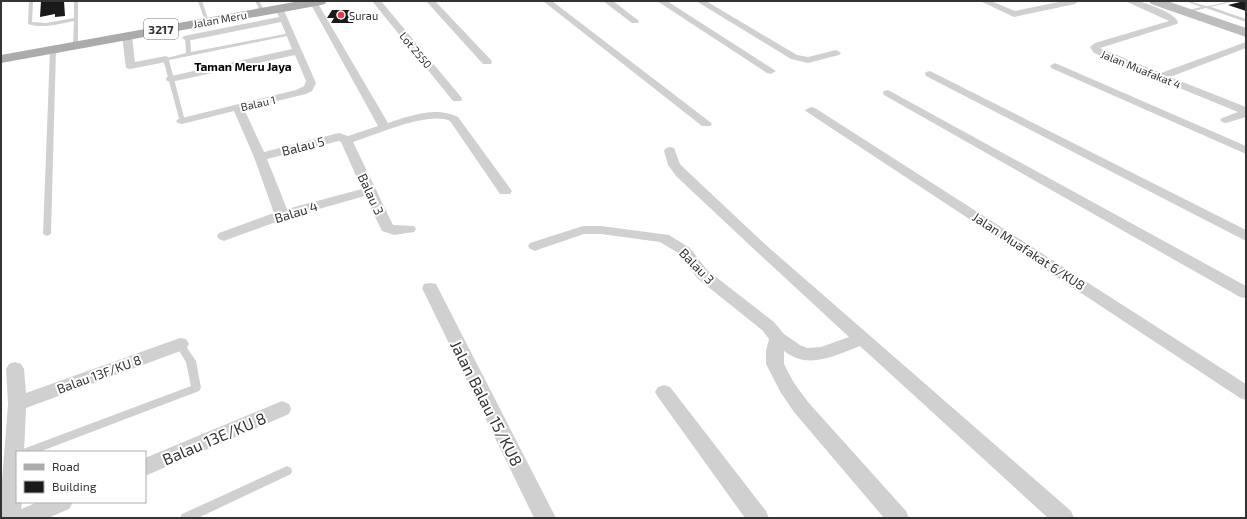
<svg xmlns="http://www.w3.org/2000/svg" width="1247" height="519" font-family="'Exo 2',sans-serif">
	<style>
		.building { fill: #1a1a1a }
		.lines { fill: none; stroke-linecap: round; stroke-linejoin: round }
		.lane { fill: #d0d0d0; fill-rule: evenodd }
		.street { fill: #d0d0d0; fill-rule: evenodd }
		.secondary { fill: #bdbdbd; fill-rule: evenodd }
		.primary { fill: #ababab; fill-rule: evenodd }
		.poi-dot { fill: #e63946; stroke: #fff; stroke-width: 1.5 }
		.labels { text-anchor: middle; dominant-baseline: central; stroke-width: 4; stroke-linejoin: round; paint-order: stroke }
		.far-poi-label { font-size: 11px; fill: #333; stroke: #fff; text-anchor: start }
		.far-street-label { font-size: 11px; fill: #333; stroke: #fff }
		.shield { fill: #fff; stroke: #707070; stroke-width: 1 }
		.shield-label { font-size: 12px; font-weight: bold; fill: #333 }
		.far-neighbourhood-label { font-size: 12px; font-weight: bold; fill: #000; stroke: #fff }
		.street-label { font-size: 13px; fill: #333; stroke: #fff }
		.near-street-label { font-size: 16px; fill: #333; stroke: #fff }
	</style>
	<rect width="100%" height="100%" fill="#fff"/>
	<path class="building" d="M41,1h23l1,15 -10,1v-3l-15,3z
		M1246,1v10l-18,-6 16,-4z
		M332,10h18l-2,3 7,-1 -3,5h5l-4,6h-22l3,-5h-7z"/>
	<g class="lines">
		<path class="lane" d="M29,1h4l-1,21 14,1 28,-5v-17h4v45l-5,-1 1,-24c-15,3 -31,8 -46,3z
			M198,1h4l7,21 -4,-1z
			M255,1h4l6,10v1h-4z
			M1185,1c8,0 14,4 22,5 8,0 18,-5 28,-5l-24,6 35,12v3l-40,-14 -21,5v-2l16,-4z
			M290,33h2v2l-123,25 16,61 -1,1h-4l-17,-63 23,-6 -1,-16 5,1 1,14z
			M53,47l3,2 -5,185 -4,2 -4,-2 7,-185z
			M180,341l3,1 13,19 5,27 -2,3 -160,61h-17l1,-3 168,-63 -5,-24 -11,-18 2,-2z
			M287,466l4,2 1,3 -1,3 -93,44h-18l2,-4z"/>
		<path class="street" d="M309,1l8,1 71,121c22,-7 48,-17 70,-6l54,74 -2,3h-10l-50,-73c-22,-10 -74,14 -97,21l40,83 21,1 2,3 -2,3 -20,3 -12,-4 -17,-35 -78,22 -58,21 -5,2 -5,-2 -2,-3 2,-3 55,-20 -20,-56 -20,-46 -52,13 -4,-1 -2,-2 2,-2 118,-29 8,-4 2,-5 -11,-26 -124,27 -4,-1 -1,-2 1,-2 125,-28 -11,-27 -94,19 -5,-3 2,-2 95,-19 -4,-9 1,-2h6l34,77 -4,8 -6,3 -62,15 20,43 75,-19 9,3 30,-10zM339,141l2,1 21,47 -75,20 -20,-50z
			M372,1h9l80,96 1,2 -1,2h-8z
			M426,1h9l56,59 1,2 -1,2h-8z
			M543,1h9l158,121 2,2 -2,2h-8z
			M603,1h10l26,20 -1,2h-6z
			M657,1h10l109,70 -5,3 -4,-1z
			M696,1h10l91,54 11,2 28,-7 5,3 -2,2 -31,8 -17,-4z
			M980,1h11l24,10 48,-10h16l-4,3 -61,13z
			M1125,1c4,0 8,-1 12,0 10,2 38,12 41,21l-1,2 -77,24 61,25 85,-31v6l-76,29 76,30v10l-20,6 -4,-1 -2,-2 2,-2 16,-6 -144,-59 -4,-6 5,-4 74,-22z
			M127,33l5,3 3,26 31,-6 5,3 -5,3 -36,7 -4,-1 -4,-32z
			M1055,63l191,83v8l-195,-86 -1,-2z
			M930,71l316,159v11l-320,-165 -1,-2 1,-2z
			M888,90l358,196v12l-6,-1 -356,-202 -1,-2 1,-2z
			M811,107l4,1 431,276v16l-6,-2 -433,-286 -2,-2z
			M670,147l4,1 6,16 7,7 80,75 304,265 3,7h-26l-188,-172c-26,10 -52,24 -76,5v13l10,19 14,19 98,109 3,7h-25l-90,-106 -13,-19 -15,-29v-13l3,-12 -7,-9 -65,-52 -17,-24 -20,-12 -59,-8h-17l-44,15 -5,2 -5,-2 -2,-3 2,-3 53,-17h18l68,9 21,13 17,22 67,52 10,12 16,11 7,3 14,-1 28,-10 -92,-85 -80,-75 -9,-12 -4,-14 2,-3z
			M430,283l6,1 2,4 118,230h-22l-112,-230 2,-4z
			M180,338l6,1 3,5 -3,5 -160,59 -2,44h-7v50h5l-1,7 17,-7h35l-4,7 -21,9h-47v-24l7,-90 -2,-35 3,-5 6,-2 6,2 3,5 2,24z
			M664,385l6,2 96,124 3,7h-24l-87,-121 -3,-5 3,-5z
			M282,401l7,3 2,5 -2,5 -144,62v-18z"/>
		<path class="secondary" d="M1149,1h18l79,27v9l-95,-33z"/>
		<path class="primary" d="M300,1h27l-2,3 -4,1 -320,58v-8z"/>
	</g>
	<circle class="poi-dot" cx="341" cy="15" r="4"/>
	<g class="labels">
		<g class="far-poi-label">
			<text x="349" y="15">Surau</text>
		</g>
		<g class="far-street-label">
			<text transform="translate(220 19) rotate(-10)">Jalan Meru</text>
			<text transform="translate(416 50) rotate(50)">Lot 2550</text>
			<text transform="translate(1141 69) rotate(22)">Jalan Muafakat 4</text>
			<text transform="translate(258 103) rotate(-13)">Balau 1</text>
		</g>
		<rect class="shield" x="144" y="19" width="34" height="20" rx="3"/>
		<g class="shield-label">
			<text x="161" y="29">3217</text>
		</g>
		<g class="far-neighbourhood-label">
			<text x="243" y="66">Taman Meru Jaya</text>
		</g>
		<g class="street-label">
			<text transform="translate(303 146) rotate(-14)">Balau 5</text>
			<text transform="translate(371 194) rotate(65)">Balau 3</text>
			<text transform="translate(296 212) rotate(-17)">Balau 4</text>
			<text transform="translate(1029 251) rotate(33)">Jalan Muafakat 6/KU8</text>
			<text transform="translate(697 266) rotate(46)">Balau 3</text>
			<text transform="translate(99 374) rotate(-20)">Balau 13F/KU 8</text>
		</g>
		<g class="near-street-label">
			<text transform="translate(487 403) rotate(63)">Jalan Balau 15/KU8</text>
			<text transform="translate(214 438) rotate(-23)">Balau 13E/KU 8</text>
		</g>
	</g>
	<rect width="1247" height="519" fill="none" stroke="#333333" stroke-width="4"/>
	<rect x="16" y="451" width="130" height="52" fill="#ffffff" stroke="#adadad"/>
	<rect x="24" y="464" width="20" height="6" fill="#ababab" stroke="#adadad"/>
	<text x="52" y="471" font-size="12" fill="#333333">Road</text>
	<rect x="24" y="481" width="20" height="12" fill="#1a1a1a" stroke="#adadad"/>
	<text x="52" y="491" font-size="12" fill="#333333">Building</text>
</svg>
